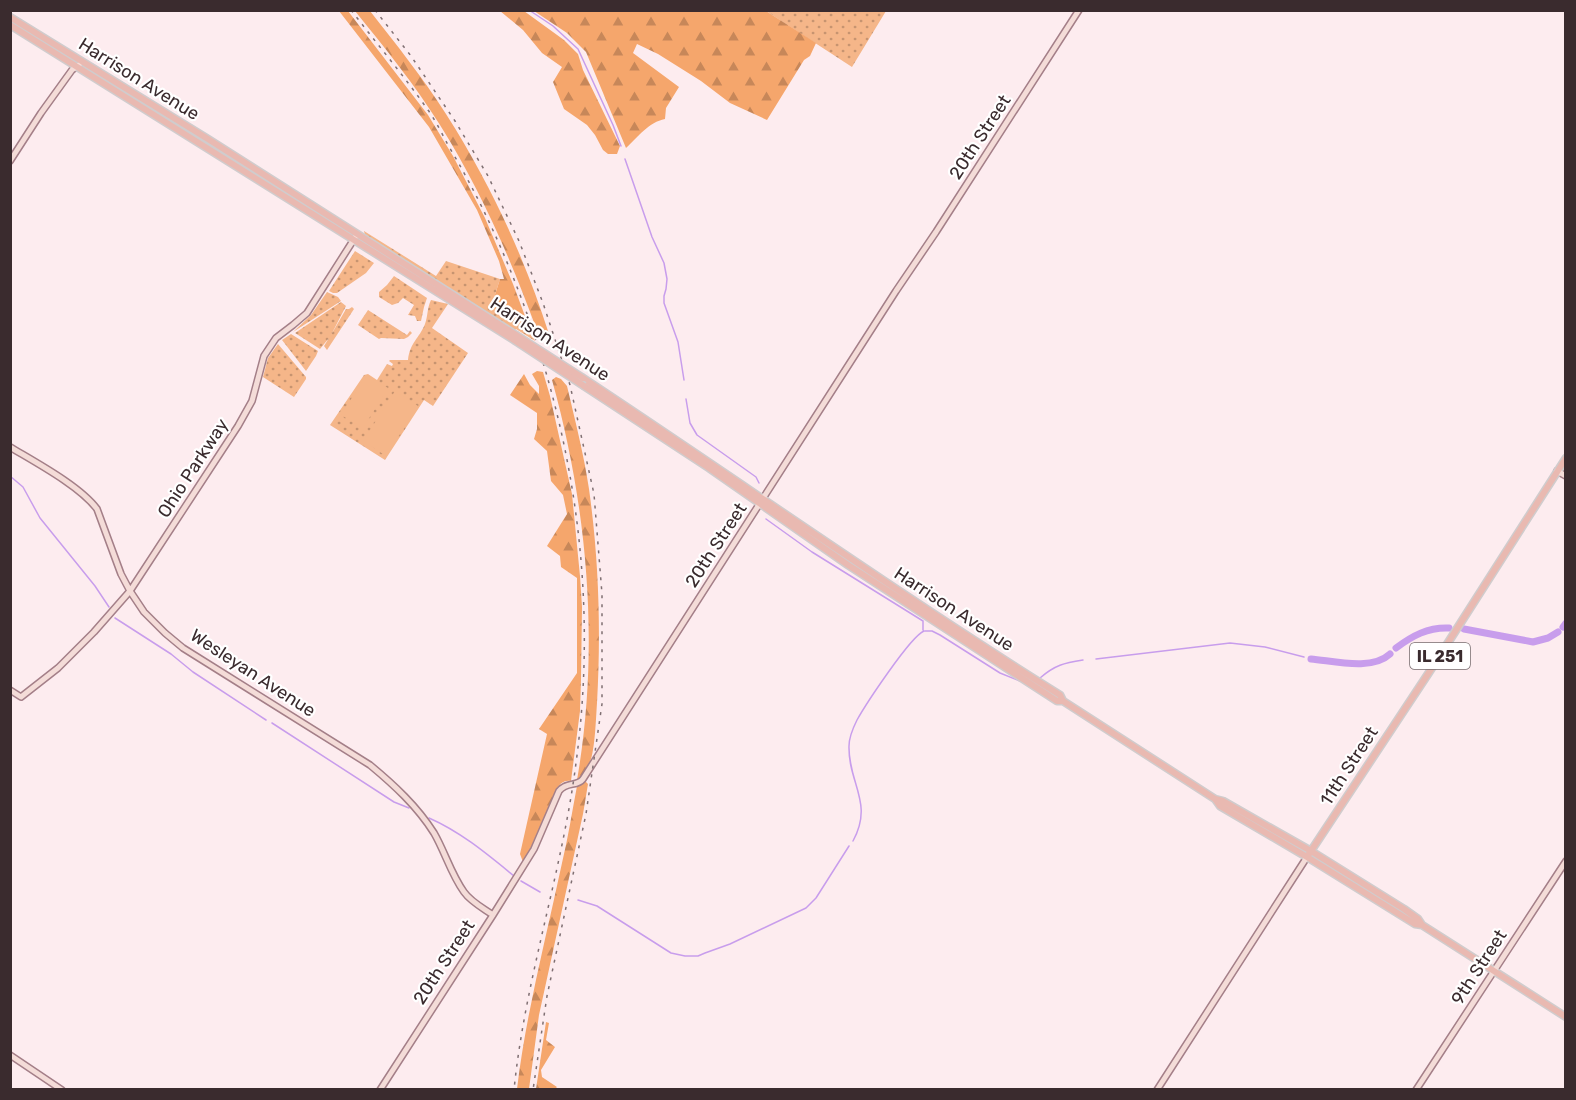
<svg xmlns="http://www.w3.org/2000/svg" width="1576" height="1100" font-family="Rubik,sans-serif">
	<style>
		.grass { fill: url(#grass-dots) }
		.forest { fill: url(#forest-firs) }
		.garden { fill: #f5b689 }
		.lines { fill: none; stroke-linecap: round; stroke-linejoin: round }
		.stream { stroke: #c89dec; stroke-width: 1.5 }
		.river { stroke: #c89dec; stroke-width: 7 }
		.secondary-casing { stroke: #a47f88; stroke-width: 8 }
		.primary-casing { stroke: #d0cccd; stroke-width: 9 }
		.secondary { stroke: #f4dcd8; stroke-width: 5 }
		.primary { stroke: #e9b9b1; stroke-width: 6 }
		.rail { stroke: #7f6f72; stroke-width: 1.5; stroke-dasharray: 3 6; stroke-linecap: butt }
		.primary-bridge-casing { stroke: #d0cccd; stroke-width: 9; stroke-linecap: butt }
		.primary-bridge { stroke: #e9b9b1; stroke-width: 6 }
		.labels { text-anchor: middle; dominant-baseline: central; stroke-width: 4.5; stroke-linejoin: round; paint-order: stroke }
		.shield { fill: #fff; stroke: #756b6d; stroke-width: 1.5 }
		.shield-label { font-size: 16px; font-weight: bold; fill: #3a2b2e }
		.street-label { font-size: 18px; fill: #3a2b2e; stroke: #fff }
	</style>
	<defs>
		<pattern id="grass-dots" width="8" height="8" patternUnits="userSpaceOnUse" patternTransform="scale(1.5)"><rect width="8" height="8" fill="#f5b689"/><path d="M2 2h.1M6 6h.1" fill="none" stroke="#c79470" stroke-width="1.8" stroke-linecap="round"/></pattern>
		<pattern id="forest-firs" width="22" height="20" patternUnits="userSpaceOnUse" patternTransform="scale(1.5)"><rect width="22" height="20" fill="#f5a66c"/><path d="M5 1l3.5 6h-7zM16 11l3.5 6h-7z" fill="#c78759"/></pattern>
	</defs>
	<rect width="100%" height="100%" fill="#fdecef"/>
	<path class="grass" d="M766,11h120l-34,56z
		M364,231l72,45 10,-15 54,18 -7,22 32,15 10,25 -19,-12 -1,1 -150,-95z
		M355,251l19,12 -8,10 -29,20h-4l-4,-2z
		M394,276l33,22 -3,9 -3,14h-4l-2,-5 -7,-1 6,-10 -11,-7 -5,5 -6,2 -13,-8v-5l8,-7z
		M327,292l11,5 3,4 -48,31 18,-17z
		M431,300l17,4 -16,24 36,25 -35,53 -9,-6 -39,60 -55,-35 34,-50 4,-1 9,6 10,-16 5,2 1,-2 -4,-3 1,-1h18c2,-18 11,-21 17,-36 3,-8 2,-16 6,-24z
		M341,302l5,4 -1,2 -14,27 15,-26h3l3,-2 2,2 -27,41 -3,-4 5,-8 -9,11 -25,-16z
		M368,310l39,25 3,-4 2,2 -4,4 -4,2 -23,-1 -2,1 -21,-14z
		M291,334l27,17 -2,5 -10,15 -24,-31z
		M278,344l28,33v2l-12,18 -31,-20 5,-19z"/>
	<path class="forest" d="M573,10l2,2 1,-2 190,1 50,32 -6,13 -6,4 -37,60 -37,-17 -29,-22 -43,-27 -21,-10 -4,9 46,34 -13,21 -1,11c-16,3 -27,18 -39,29l-40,-96 -19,-19 -33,-22z
		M339,11h9l80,104 25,41 32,62 28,66 12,32 -32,-15 7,-22h4l-5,-18 -22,-51 -48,-83z
		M355,11h15c26,33 53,67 76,103 44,69 78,142 103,220l-13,-6c-26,-71 -56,-139 -96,-203 -25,-40 -55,-77 -85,-114z
		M500,11h24l40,29 14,14 5,16 37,76 -3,8h-9l-5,-4 -8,-15 -8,-10 -23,-16 -11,-27 9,-15 -20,-14 -19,-23z
		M537,371l6,1 7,24 22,98 8,82 2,31 -1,72 -1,32 -9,70c-7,-1 -10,2 -14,7l-26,59 -8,15 -3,-8 27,-120 -8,-5 38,-56v-95l-16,-11 -1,-11 -13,-10 20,-32 -4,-19 -12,-14 -4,-30 -13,-12 3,-10v-16l-27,-18 14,-21 6,11 9,9v-8l-7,-12z
		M556,377l5,2 6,7c8,34 17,69 22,103 10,71 12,143 8,214 -1,15 -2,47 -7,59 -2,7 -8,14 -13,18 23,-132 11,-271 -25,-400z
		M585,781l3,3 -5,30 -44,201 -10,74h-12c9,-76 29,-151 45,-226 6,-25 10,-51 15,-77z
		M546,1022l3,1 -3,17 9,7 -14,23 1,7 15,10 -2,2h-19z"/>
	<path class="garden" d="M366,375l22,13 -25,40 -22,-13z
		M395,391l23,15 -32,50 -23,-15z"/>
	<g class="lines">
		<path class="stream" d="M529,10l24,16 25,23 35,76 8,21
			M625,159l27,78 12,26 3,16 -1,10 -2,7v7l14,39 6,38
			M686,399l4,24 7,12 59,42 3,6
			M10,476l13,11 17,31 55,68 14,21
			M766,519l46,33 111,69v9
			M115,618l56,36 22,18 73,48
			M925,631h7l8,4 60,38 20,8
			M1096,659l134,-16 35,4 39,10
			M1040,678c15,-13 24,-15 43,-18
			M272,723l122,79 15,6
			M429,818c32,14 58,36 85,58
			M853,841c21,-38 -5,-58 -4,-95 0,-9 4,-18 8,-26 9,-16 53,-83 67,-89
			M521,881l19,11
			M578,900l19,6 74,47 14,3h13l7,-3 25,-9 76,-36 10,-10 33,-52"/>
		<path class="river" d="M1563,627l3,-4
			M1464,629l69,13 15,-4 10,-6
			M1396,648c16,-12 32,-21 53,-20
			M1311,659c23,2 61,12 79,-5"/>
		<g class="secondary-casing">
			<path id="secondary" d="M10,161l31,-48 31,-43 7,-5
				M10,447c25,15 70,39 87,62l24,65 9,17 14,21 21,21 18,15 187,117c24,20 47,41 64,68 11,19 17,41 30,59 7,10 19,16 29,23
				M1557,471l9,5
				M10,690l11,7 37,-29 36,-36 36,-41 108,-165 14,-25 12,-45 12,-18 17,-13 14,-12 49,-77
				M10,1055l52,35
				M380,1090l113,-175 41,-66 25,-58c8,-10 18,-4 24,-12l313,-488 40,-59 143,-222
				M1157,1090l150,-233
				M1416,1090l150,-229"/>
		</g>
		<g class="primary-casing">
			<path id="primary" d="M10,17l198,122 308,196
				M10,25l504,315
				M583,378c159,105 315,216 477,317l3,6
				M584,386l125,82 139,97 209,136h6l152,98 8,2 88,50 93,58 14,10 4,6 144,92
				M1215,799l5,7 87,51 108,67 7,1
				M1307,857l121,-183 138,-216"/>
		</g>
		<use href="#secondary" class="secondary"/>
		<use href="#primary" class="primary"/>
		<path class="rail" d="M351,10c26,34 53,66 77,100 8,11 14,24 20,35 16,27 30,53 43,81 78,168 110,353 85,537 -14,110 -51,216 -62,327
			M375,10l36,46 44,65 33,55 31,65 24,62 27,82 24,109 8,100v110l-16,110 -39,182 -14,94"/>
		<g class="primary-bridge-casing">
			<path id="primary-bridge" d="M516,335l67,43
				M514,340l70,46"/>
		</g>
		<use href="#primary-bridge" class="primary-bridge"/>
	</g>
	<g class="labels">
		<rect class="shield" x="1410" y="643" width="60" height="26" rx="4.5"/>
		<g class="shield-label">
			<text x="1440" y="656">IL 251</text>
		</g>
		<g class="street-label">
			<text transform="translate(139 79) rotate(32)">Harrison Avenue</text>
			<text transform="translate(980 137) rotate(-57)">20th Street</text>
			<text transform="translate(550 339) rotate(33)">Harrison Avenue</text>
			<text transform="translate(193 468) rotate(-57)">Ohio Parkway</text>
			<text transform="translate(716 545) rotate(-57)">20th Street</text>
			<text transform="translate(954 609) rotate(33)">Harrison Avenue</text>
			<text transform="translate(253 673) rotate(33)">Wesleyan Avenue</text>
			<text transform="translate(1349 766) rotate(-57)">11th Street</text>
			<text transform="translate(444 962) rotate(-57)">20th Street</text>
			<text transform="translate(1479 967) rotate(-57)">9th Street</text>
		</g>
	</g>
	<rect width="1576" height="1100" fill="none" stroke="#3a2b2e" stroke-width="24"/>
</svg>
